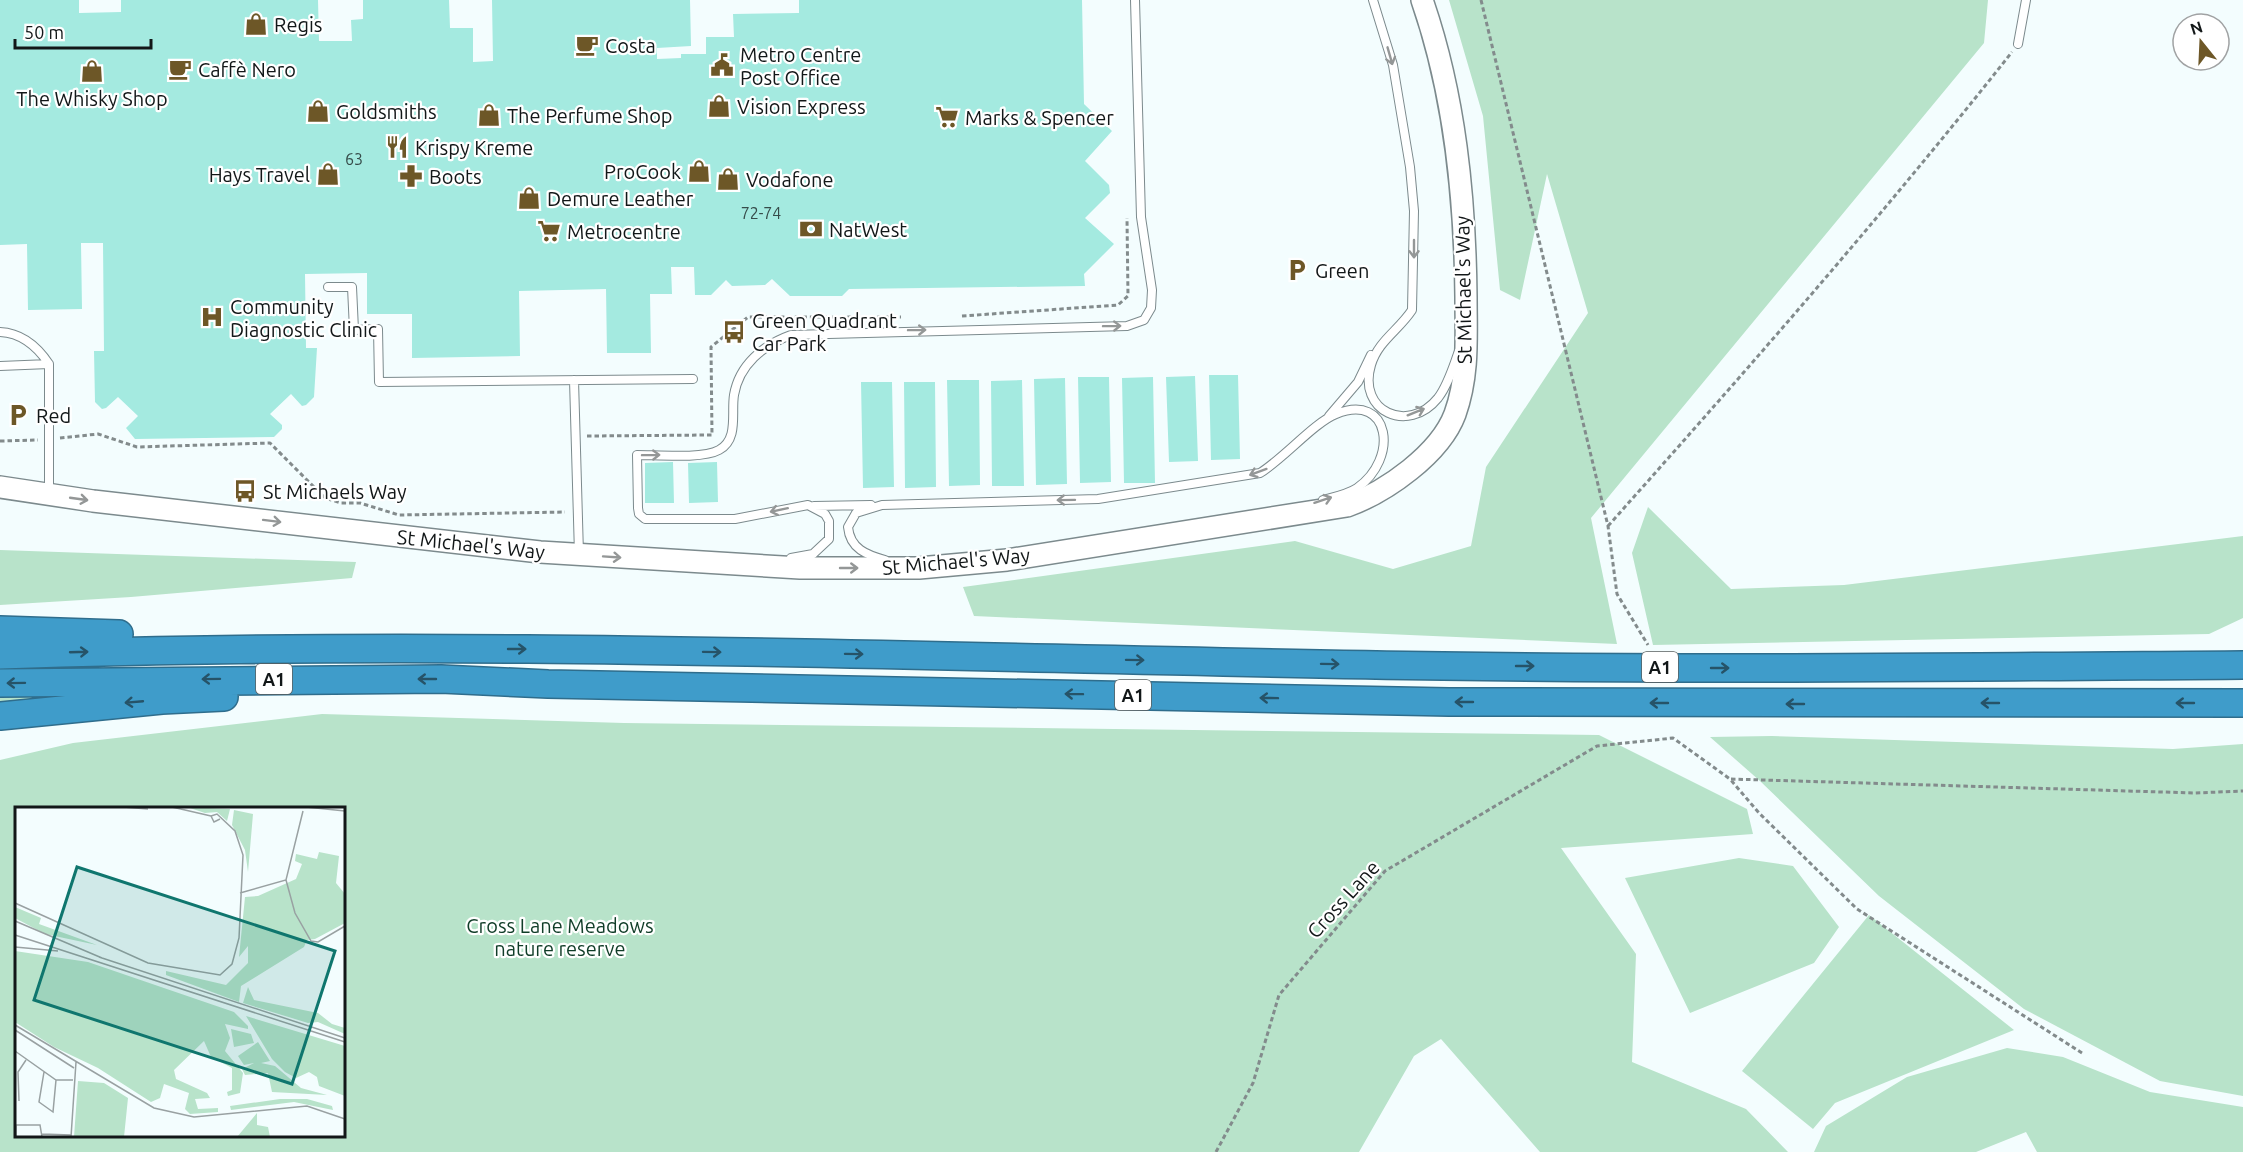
<svg xmlns="http://www.w3.org/2000/svg" width="2243" height="1152" font-family="Ubuntu,sans-serif">
	<style>
		.green { fill: #b8e3ca; fill-rule: evenodd }
		.building { fill: #a4eae0 }
		.lines { fill: none; stroke-linecap: round; stroke-linejoin: round }
		.lane-casing { stroke: #7c8a8d; stroke-width: 10 }
		.secondary-casing { stroke: #7c8a8d; stroke-width: 24 }
		.highway-casing { stroke: #2f6d8c; stroke-width: 30 }
		.path { stroke: #838b8c; stroke-width: 3; stroke-dasharray: 4.5 3; stroke-linecap: butt }
		.lane { stroke: #fff; stroke-width: 8 }
		.secondary { stroke: #fff; stroke-width: 21 }
		.highway { stroke: #3f9cca; stroke-width: 27 }
		.oneway { stroke: #949797 }
		.oneway2 { stroke: #265368 }
		.labels { text-anchor: middle; dominant-baseline: central; stroke-width: 4.5; stroke-linejoin: round; paint-order: stroke }
		.number-label { font-size: 16px; fill: #364c4a }
		.shield { fill: #fff; stroke: #595d5d; stroke-width: 1.5 }
		.shield-label { font-size: 18px; font-weight: bold; fill: #121718 }
		.poi-label { font-size: 20px; fill: #121718; stroke: #fff; text-anchor: start }
		.street-label { font-size: 20px; fill: #121718; stroke: #fff }
		.park-label { font-size: 20px; fill: #103d28; stroke: #fff }
		.inset-road { fill: none; stroke: #99a1a2; stroke-width: 1.5 }
		.view { fill: #0f766e; fill-opacity: 0.15; stroke: #0f766e; stroke-width: 3 }
		.inset-edge { fill: none; stroke: #121718; stroke-width: 3 }
	</style>
	<rect width="100%" height="100%" fill="#f3fdfe"/>
	<path class="green" d="M1449,0h539l-4,43 -393,475 26,126 -643,-28 -11,-29 332,-46 98,28 78,-23 15,-79 102,-154 -41,-139 -27,126 -20,-10 -17,-174z
		M1648,507l83,82 113,-4 399,-49v82l-34,16 -556,11 -21,-92z
		M0,550l356,12 -4,16 -221,19 -131,8z
		M45,692l-3,9 -42,7v-13z
		M322,714l302,9 975,12 148,74 6,25 -192,14 75,106 -4,108 114,47 42,43h-248l-99,-113 -27,17 -55,96h-1359v-392l73,-17zM16,808h328v328h-328z
		M1772,736l401,13 70,-5v352l-83,-15 -136,-72 -145,-113 -119,-115 -50,-44z
		M1739,858l54,8 46,61 -25,36 -124,50 -65,-135z
		M1869,915l145,115 -179,73 -22,26 -71,-58z
		M2007,1048l56,9 87,35 93,15v45h-206l-11,-20 -50,20h-162l12,-26 81,-49z"/>
	<path class="building" d="M0,0h79v13l42,-1v-12h197l1,41h33l-1,-21 12,-1v-19h86l1,28h23v34l20,-1 -1,-61h198l1,46 -34,2v11l24,-1v-4h25v-17h28l-1,-23 66,-1v-13h283l2,104 28,27 -27,30 24,24 1,8 -25,25 29,26 -30,30 1,12 -236,3 -7,7h-52l-18,-17 -7,6 -33,1 -6,-6 -15,15h-16l-1,-28h-23l1,27h-22l1,59h-44l-1,-64 -87,2 1,65 -108,2v-44h-45v-41l-62,1 1,74h11l-3,49 -8,8 -4,1 -11,-12 -21,20 12,11v4l-8,8 -139,2 -9,-11 12,-12 -20,-19 -12,11 -4,1 -7,-7 -1,-51h10l-1,-108h-22l1,66 -54,1 -1,-66 -27,1z
		M1209,375h29l2,84 -29,1z
		M1195,376l3,85 -29,1 -3,-85z
		M1078,377h31l2,105 -31,1z
		M1153,377l2,106h-31l-2,-105z
		M1065,378l2,106 -31,1 -2,-106z
		M947,380h32l1,105 -31,1z
		M1022,380l2,106h-32l-1,-105z
		M861,382h31l2,105 -31,1z
		M904,382h31l1,105 -31,1z
		M673,462l1,41h-29v-40z
		M717,462l1,40 -29,1 -1,-40z"/>
	<g class="lines">
		<g class="lane-casing">
			<path id="lane" d="M1373,0l20,65 17,102 4,44 -2,99c-13,20 -34,31 -41,55 -14,46 37,70 67,33 10,-13 15,-31 21,-47
				M2018,44l8,-44
				M328,287h24l2,43 24,-1 1,53 314,-3
				M0,332c22,1 37,14 49,32v129
				M0,366l49,-2
				M574,380l5,174
				M1329,416l29,-34 13,-27
				M814,506l57,-1
				M791,558l22,-4 16,-15v-18l-4,-7 -17,-9 -73,14h-90l-6,-5 -1,-6 -1,-53c20,0 66,4 82,-5 20,-11 12,-37 15,-55 5,-30 29,-50 57,-60l336,-9 17,-6 7,-12 1,-18 -11,-73 -6,-217
				M885,560c-18,-5 -35,-11 -37,-33l8,-14 26,-8 216,-6 162,-26c23,-14 55,-51 76,-59 55,-22 63,45 21,74 -9,6 -23,9 -34,12"/>
		</g>
		<g class="secondary-casing">
			<path id="secondary" d="M0,487l93,14 447,51 260,16h119l88,-8 340,-54c39,-14 93,-52 108,-92 14,-39 11,-78 11,-117 -1,-100 -11,-202 -44,-297"/>
		</g>
		<g class="highway-casing">
			<path id="highway" d="M0,630l119,4
				M0,655c481,-17 962,4 1443,11 266,4 533,1 800,-1
				M0,683l441,-4 107,5 901,18 794,1
				M0,716l162,-16 62,-3"/>
		</g>
		<path class="path" d="M1481,0l127,526 9,68 31,51
			M962,316l156,-11 10,-9 -1,-78
			M587,436l125,-1 -1,-88 37,-30h153
			M60,438l38,-4 39,13 133,-4 55,55 16,5h19l39,12 166,-3
			M0,441l38,-1
			M1608,526c138,-155 275,-311 404,-474
			M2082,1053l-225,-144 -98,-96 -29,-34 465,14 48,-2
			M1216,1152l37,-69 26,-88 106,-124 212,-125 76,-8 57,41"/>
		<use href="#lane" class="lane"/>
		<use href="#secondary" class="secondary"/>
		<use href="#highway" class="highway"/>
	</g>
	<defs><path id="oneway-shaft" d="M-6 0H5M1.5-3L5.5 0L1.5 3" fill="none" stroke-width="1.6" stroke-linecap="round" stroke-linejoin="round" transform="scale(1.5)"/></defs>
	<g class="oneway">
		<use href="#oneway-shaft" transform="translate(1390 56) rotate(74)"/>
		<use href="#oneway-shaft" transform="translate(1414 249) rotate(90)"/>
		<use href="#oneway-shaft" transform="translate(1112 326) rotate(-1)"/>
		<use href="#oneway-shaft" transform="translate(917 330) rotate(-1)"/>
		<use href="#oneway-shaft" transform="translate(1416 412) rotate(-22)"/>
		<use href="#oneway-shaft" transform="translate(651 455) rotate(-1)"/>
		<use href="#oneway-shaft" transform="translate(1258 472) rotate(160)"/>
		<use href="#oneway-shaft" transform="translate(79 499) rotate(8)"/>
		<use href="#oneway-shaft" transform="translate(1066 500) rotate(179)"/>
		<use href="#oneway-shaft" transform="translate(1323 500) rotate(-18)"/>
		<use href="#oneway-shaft" transform="translate(779 510) rotate(168)"/>
		<use href="#oneway-shaft" transform="translate(272 521) rotate(7)"/>
		<use href="#oneway-shaft" transform="translate(612 557) rotate(4)"/>
		<use href="#oneway-shaft" transform="translate(849 568)"/>
	</g>
	<g class="oneway2">
		<use href="#oneway-shaft" transform="translate(517 649)"/>
		<use href="#oneway-shaft" transform="translate(79 652) rotate(-2)"/>
		<use href="#oneway-shaft" transform="translate(712 652) rotate(1)"/>
		<use href="#oneway-shaft" transform="translate(854 654) rotate(1)"/>
		<use href="#oneway-shaft" transform="translate(1135 660) rotate(1)"/>
		<use href="#oneway-shaft" transform="translate(1330 664) rotate(1)"/>
		<use href="#oneway-shaft" transform="translate(1525 666)"/>
		<use href="#oneway-shaft" transform="translate(1720 668)"/>
		<use href="#oneway-shaft" transform="translate(211 679) rotate(179)"/>
		<use href="#oneway-shaft" transform="translate(427 679) rotate(180)"/>
		<use href="#oneway-shaft" transform="translate(16 683) rotate(179)"/>
		<use href="#oneway-shaft" transform="translate(1074 694) rotate(-179)"/>
		<use href="#oneway-shaft" transform="translate(1269 698) rotate(-179)"/>
		<use href="#oneway-shaft" transform="translate(134 702) rotate(175)"/>
		<use href="#oneway-shaft" transform="translate(1464 702) rotate(-180)"/>
		<use href="#oneway-shaft" transform="translate(1659 703) rotate(-180)"/>
		<use href="#oneway-shaft" transform="translate(1990 703) rotate(180)"/>
		<use href="#oneway-shaft" transform="translate(2185 703) rotate(180)"/>
		<use href="#oneway-shaft" transform="translate(1795 704) rotate(-180)"/>
	</g>
	<defs>
		<g id="shop-bare" transform="scale(1.8)"><path d="M-5-2.5h2.3a2.7 3.5 0 0 1 5.4 0H5L5.5 6h-11ZM-1.5-2.5h3a1.5 2.3 0 0 0-3 0Z" fill="#6d5727" stroke="#fff" stroke-width="2.5" paint-order="stroke"/></g>
		<g id="cafe-bare" transform="scale(1.8)"><path d="M-5.5-4.5H6V0H3Q3 3.5 0 3.5H-2.5Q-5.5 3.5-5.5 0ZM3-3.2v2h1.7v-2ZM-6 4.5H4V6H-6Z" fill="#6d5727" stroke="#fff" stroke-width="2.5" paint-order="stroke"/></g>
		<g id="civic-bare" transform="scale(1.8)"><path d="M-.6-6.5H3V-4.5H.6V-3L4-1V1h2V6H-6V1h2V-1L-.6-3ZM-1.2 2.5V6h2.4V2.5Z" fill="#6d5727" stroke="#fff" stroke-width="2.5" paint-order="stroke"/></g>
		<g id="supermarket-bare" transform="scale(1.8)"><path d="M-6-5.5h2.5l.6 2H6L4.5 2H-2.5L-4.4-4H-6ZM-1.5 3.2a1.3 1.3 0 1 0 .1 0ZM3 3.2a1.3 1.3 0 1 0 .1 0Z" fill="#6d5727" stroke="#fff" stroke-width="2.5" paint-order="stroke"/></g>
		<g id="restaurant-bare" transform="scale(1.8)"><path d="M-5-6h1v4h1v-4h1v4h1v-4h1v5L-1.5 .5V6h-2V.5L-5-1ZM5-6V6H3V1.5H1.5Q1.5-4 5-6Z" fill="#6d5727" stroke="#fff" stroke-width="2.5" paint-order="stroke"/></g>
		<g id="pharmacy-bare" transform="scale(1.8)"><path d="M-2-6h4v4h4v4h-4v4h-4v-4h-4v-4h4Z" fill="#6d5727" stroke="#fff" stroke-width="2.5" paint-order="stroke"/></g>
		<g id="bank-bare" transform="scale(1.8)"><path d="M-6-4H6V4H-6ZM0-2.3a2.3 2.3 0 1 0 0 4.6a2.3 2.3 0 1 0 0-4.6Z" fill="#6d5727" stroke="#fff" stroke-width="2.5" paint-order="stroke"/></g>
		<g id="parking-bare" transform="scale(1.8)"><path d="M-3.5-5.5H1a3.5 3.5 0 0 1 0 7H-1V5.5H-3.5ZM-1-3.4V-.6H.8a1.4 1.4 0 0 0 0-2.8Z" fill="#6d5727" stroke="#fff" stroke-width="2.5" paint-order="stroke"/></g>
		<g id="hospital-bare" transform="scale(1.8)"><path d="M-5-5h3v3.5h4V-5h3V5h-3V1.5h-4V5h-3Z" fill="#6d5727" stroke="#fff" stroke-width="2.5" paint-order="stroke"/></g>
		<g id="bus-bare" transform="scale(1.8)"><path d="M-5-6H5V4H4V6H2V4H-2V6H-4V4H-5ZM-3.5-4V0h7V-4ZM-3.5 1.2v1.5H-2V1.2ZM2 1.2v1.5H3.5V1.2Z" fill="#6d5727" stroke="#fff" stroke-width="2.5" paint-order="stroke"/></g>
	</defs>
	<g fill-rule="evenodd">
		<use href="#shop-bare" x="256" y="24"/>
		<use href="#cafe-bare" x="587" y="45"/>
		<use href="#civic-bare" x="722" y="65"/>
		<use href="#cafe-bare" x="180" y="69"/>
		<use href="#shop-bare" x="92" y="71"/>
		<use href="#shop-bare" x="719" y="106"/>
		<use href="#shop-bare" x="318" y="111"/>
		<use href="#shop-bare" x="489" y="115"/>
		<use href="#supermarket-bare" x="947" y="117"/>
		<use href="#restaurant-bare" x="397" y="147"/>
		<use href="#shop-bare" x="699" y="171"/>
		<use href="#shop-bare" x="328" y="174"/>
		<use href="#pharmacy-bare" x="411" y="176"/>
		<use href="#shop-bare" x="728" y="179"/>
		<use href="#shop-bare" x="529" y="198"/>
		<use href="#bank-bare" x="811" y="229"/>
		<use href="#supermarket-bare" x="549" y="231"/>
		<use href="#parking-bare" x="1297" y="270"/>
		<use href="#hospital-bare" x="212" y="317"/>
		<use href="#bus-bare" x="734" y="332"/>
		<use href="#parking-bare" x="18" y="415"/>
		<use href="#bus-bare" x="245" y="491"/>
	</g>
	<g class="labels">
		<g class="number-label">
			<text x="354" y="159">63</text>
			<text x="761" y="213">72-74</text>
		</g>
		<g class="shield">
			<rect x="1642" y="652" width="36" height="30" rx="4.5"/>
			<rect x="256" y="664" width="36" height="30" rx="4.5"/>
			<rect x="1115" y="680" width="36" height="30" rx="4.5"/>
		</g>
		<g class="shield-label">
			<text x="1660" y="667">A1</text>
			<text x="274" y="679">A1</text>
			<text x="1133" y="695">A1</text>
		</g>
		<g class="poi-label">
			<text x="274" y="24">Regis</text>
			<text x="605" y="45">Costa</text>
			<text x="740" y="54">Metro Centre<tspan x="740" dy="23">Post Office</tspan></text>
			<text x="198" y="69">Caffè Nero</text>
			<text x="92" y="98" text-anchor="middle">The Whisky Shop</text>
			<text x="737" y="106">Vision Express</text>
			<text x="336" y="111">Goldsmiths</text>
			<text x="507" y="115">The Perfume Shop</text>
			<text x="965" y="117">Marks &amp; Spencer</text>
			<text x="415" y="147">Krispy Kreme</text>
			<text x="681" y="171" text-anchor="end">ProCook</text>
			<text x="310" y="174" text-anchor="end">Hays Travel</text>
			<text x="429" y="176">Boots</text>
			<text x="746" y="179">Vodafone</text>
			<text x="547" y="198">Demure Leather</text>
			<text x="829" y="229">NatWest</text>
			<text x="567" y="231">Metrocentre</text>
			<text x="1315" y="270">Green</text>
			<text x="230" y="306">Community<tspan x="230" dy="23">Diagnostic Clinic</tspan></text>
			<text x="752" y="320">Green Quadrant<tspan x="752" dy="23">Car Park</tspan></text>
			<text x="36" y="415">Red</text>
			<text x="263" y="491">St Michaels Way</text>
		</g>
		<g class="street-label">
			<text transform="translate(1463 290) rotate(-91)">St Michael's Way</text>
			<text transform="translate(471 544) rotate(6)">St Michael's Way</text>
			<text transform="translate(956 561) rotate(-5)">St Michael's Way</text>
			<text transform="translate(1343 899) rotate(-48)">Cross Lane</text>
		</g>
		<g class="park-label">
			<text x="560" y="925">Cross Lane Meadows<tspan x="560" dy="23">nature reserve</tspan></text>
		</g>
	</g>
	<g transform="translate(15 807)">
		<rect width="330" height="330" fill="#f3fdfe"/>
		<path d="M172,0l43,2 -3,12 -10,-9 -12,1zM219,3l19,4 -5,58 -3,-22 -13,-25zM304,45l20,4 -3,27 9,11v29l-30,16 -8,1 -3,7 -63,39 -2,16 -73,-27v-4l60,14 22,-22v-17l-9,11 6,-60 13,-1 38,-17 6,-15 -7,-3 1,-7 21,5zM0,100l26,11 -2,6 58,21 -52,-11 -30,-16zM0,144l73,11 146,50 14,14v3l-23,-5 5,14 -5,13 18,22 -3,20 -12,3 -1,-4 5,-2v-22l-21,-11 -7,-16 -30,29 2,9 31,14 3,5 -15,1 3,10 20,-1v4l-28,2 -5,-5 4,-16 -25,-9 -4,14 -9,4 -53,-34 -44,-21 -39,-25zM233,180l6,13 64,13 14,11 13,4v6l-27,-12 -10,1 -65,-20zM231,209l99,30v50l-26,-10 -2,-9 -8,-5 -13,6 -11,-6 -13,-13zM216,222l20,5 3,9 -20,4zM243,235l12,19 -9,2 14,3 26,22 26,7 -55,-3 -4,-19 -23,2 -3,-6 12,-6 -10,2 -6,-9zM63,274l26,2 24,15 -4,39h-50zM265,292h27l25,7 1,4 -39,-8 -63,8 -1,-4zM242,306v12l11,2 2,10h-33z" fill="#b8e3ca"/>
		<path class="inset-road" d="M108,0l25,2M157,0l39,9M291,0l39,4M271,73l9,33 16,28 7,1 27,-16M225,86l46,-13 17,-69M0,96l133,60 72,12 12,-11 7,-26 4,-83 -8,-24 -18,-17 -6,2 3,6 6,-3M0,114l87,37M0,128l330,107M0,140l43,4M84,150l246,81M0,218l139,83 40,9 113,-11 38,13M0,223l59,38M0,244l41,29h17M29,265l-5,30 14,10 3,-32M4,294l-1,-29 8,-12M27,327l29,1M1,330v-12h24l2,12M56,330l5,-75"/>
		<path class="view" d="M62,60l258,84 -43,133 -258,-84z"/>
		<rect width="330" height="330" class="inset-edge"/>
	</g>
	<g transform="translate(2201 42) rotate(342)"><circle r="28" fill="#ffffff" stroke="#a0a2a3" stroke-width="1.5"/>
	<path d="M0-4.5L10 22L0 15L-10 22Z" fill="#6d5727"/>
	<text y="-9" font-size="16" font-weight="bold" text-anchor="middle" fill="#121718">N</text>
	</g>
	<path d="M15 39v9h136v-9" fill="none" stroke="#121718" stroke-width="3"/>
	<text x="24" y="39" font-size="18" fill="#121718" stroke="#ffffff" stroke-width="4.5" paint-order="stroke">50 m</text>
</svg>
